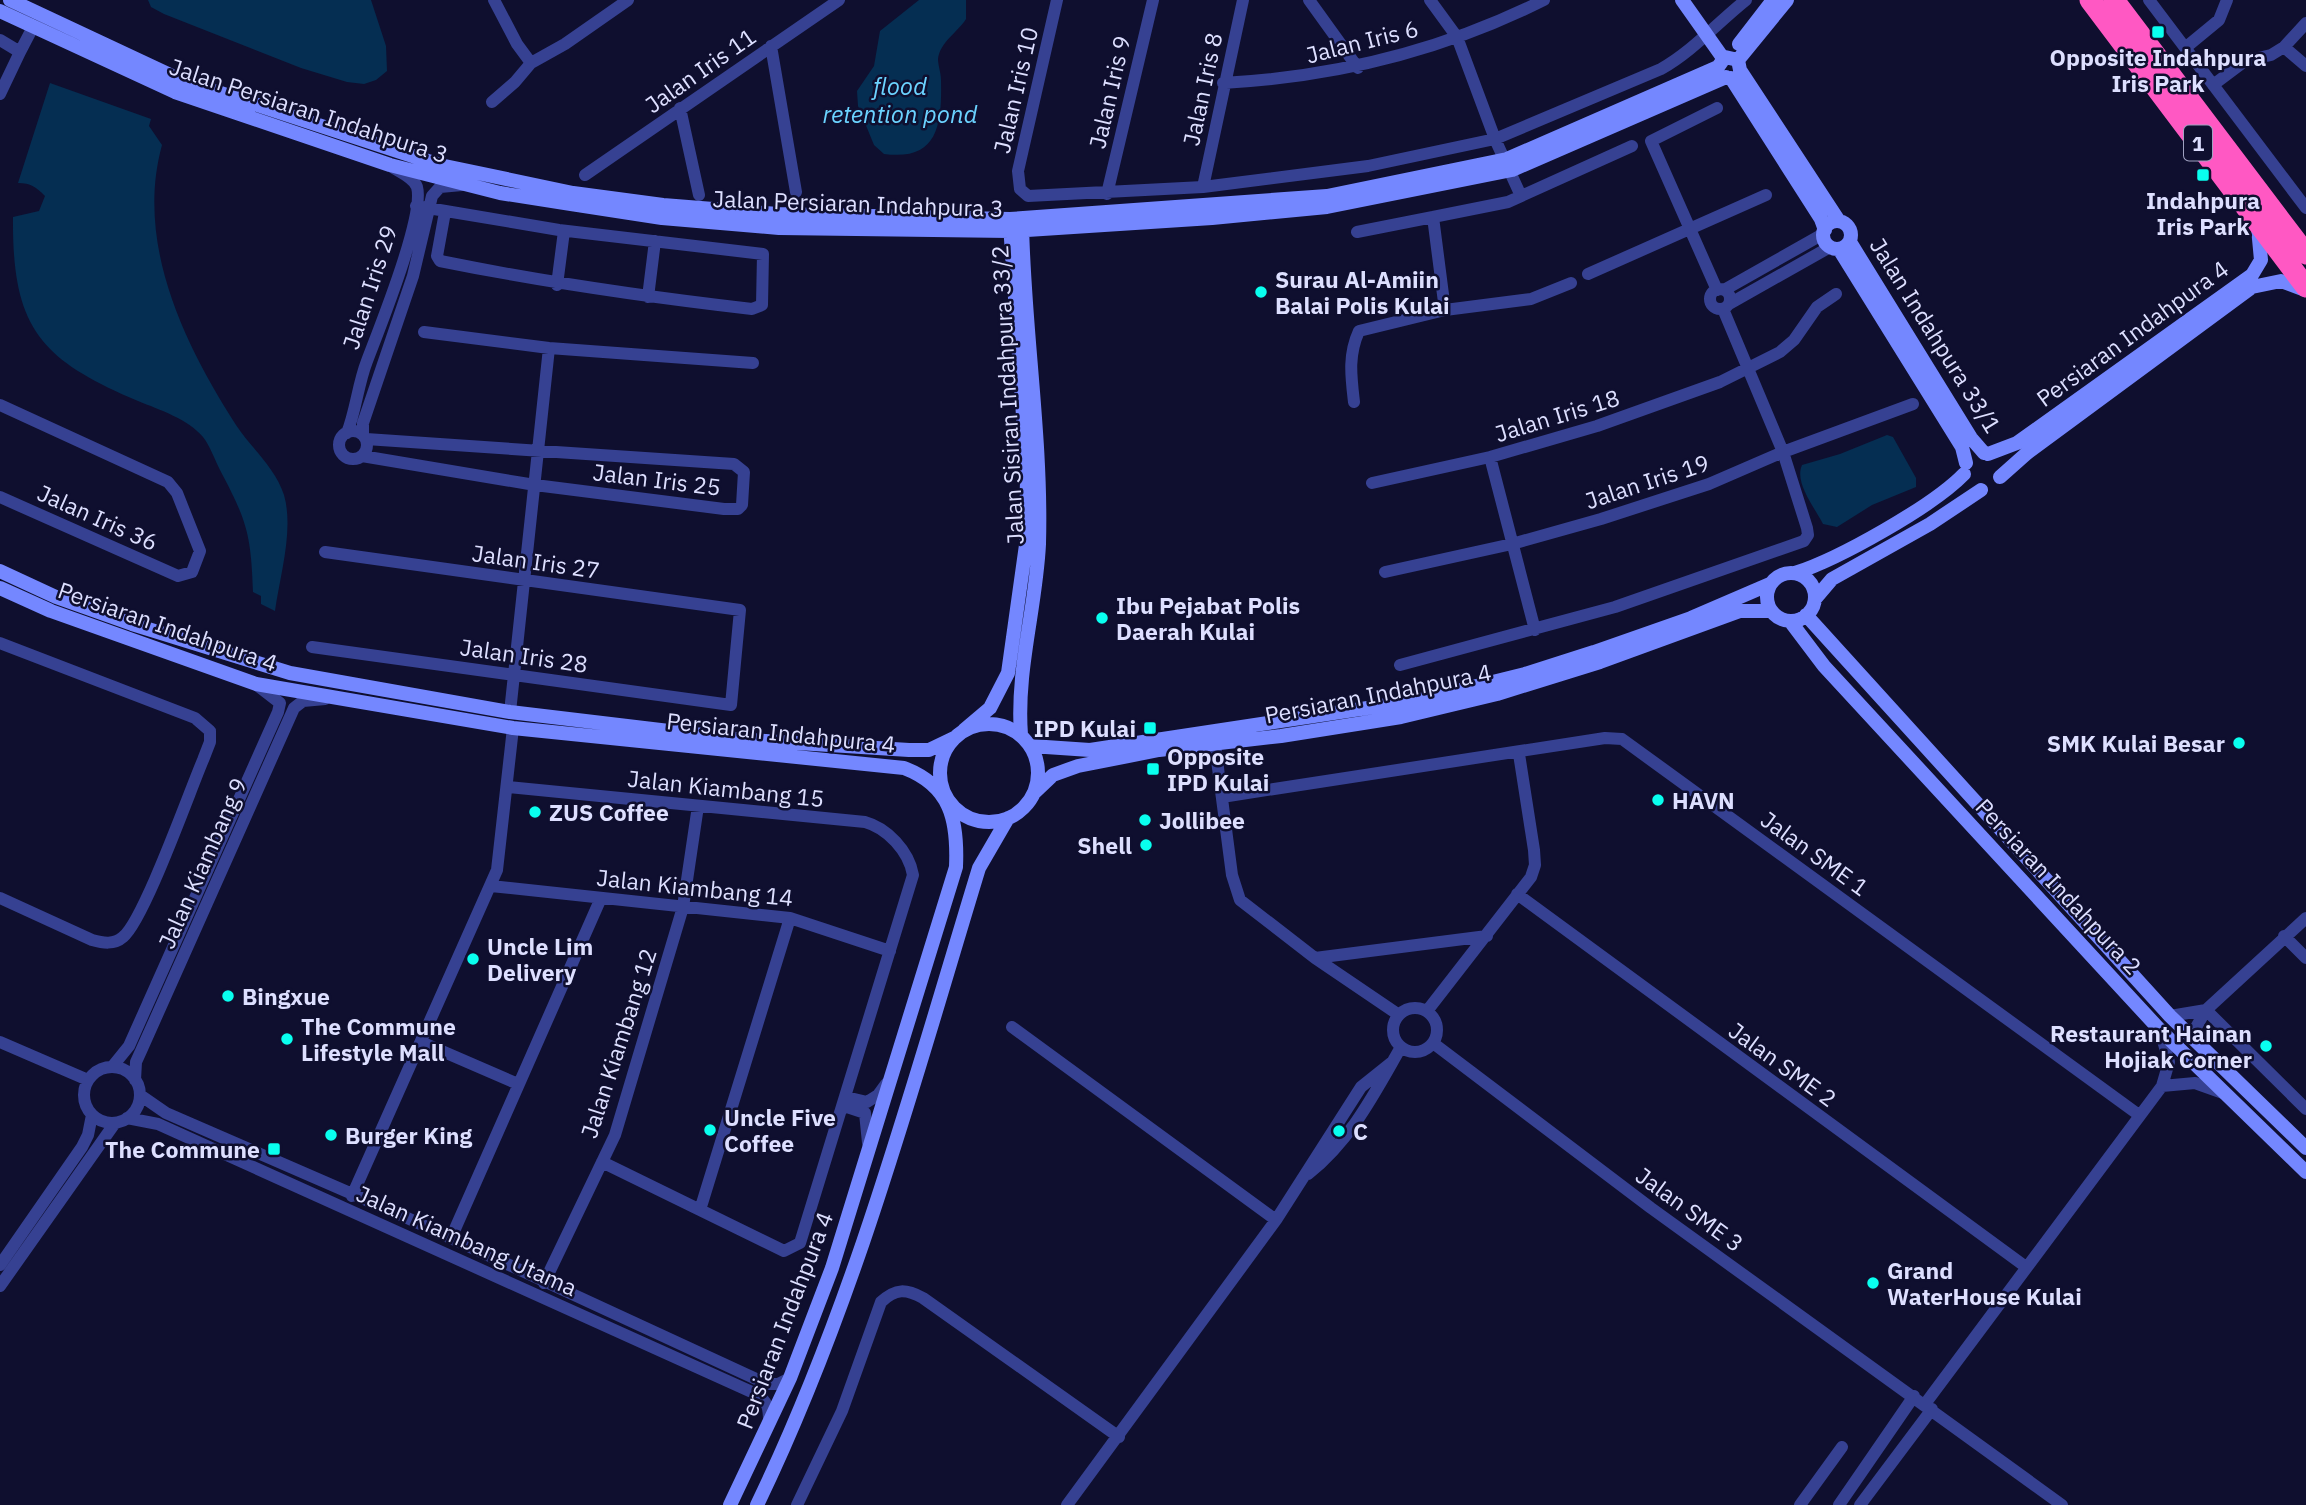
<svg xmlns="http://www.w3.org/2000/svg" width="2306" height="1505" font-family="'IBM Plex Sans',sans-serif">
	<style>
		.water { fill: #052e52 }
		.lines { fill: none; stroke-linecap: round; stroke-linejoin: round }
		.street { stroke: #364192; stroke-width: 12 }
		.secondary { stroke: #7487ff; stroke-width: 14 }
		.highway { stroke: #ff58c3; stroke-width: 21 }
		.poi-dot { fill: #09ffef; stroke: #0f0f2f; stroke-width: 2.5 }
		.labels { text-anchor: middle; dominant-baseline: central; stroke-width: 5; stroke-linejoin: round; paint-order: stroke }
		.shield { fill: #0f0f2f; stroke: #9fa1c1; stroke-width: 2 }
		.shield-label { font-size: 21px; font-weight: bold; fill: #dddfff }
		.street-label { font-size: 23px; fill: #dddfff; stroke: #0f0f2f }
		.poi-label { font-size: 23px; font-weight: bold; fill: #dddfff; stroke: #0f0f2f; text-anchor: start }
		.water-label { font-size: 24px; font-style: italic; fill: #6bd3ff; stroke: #0f0f2f }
	</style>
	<rect width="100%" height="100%" fill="#0f0f2f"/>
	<path class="water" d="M148,0h223l15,46 1,25 -11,9 -12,4 -17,-2 -46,-14 -137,-54 -13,-7z
		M919,0h47v19c-8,13 -26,23 -28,40 0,6 3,14 3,21 1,45 -3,81 -57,74l-10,-9 -16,-39 -1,-15 17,-25 6,-35z
		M50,83l101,36 -2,7 13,19c-27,98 22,199 74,280 15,23 39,42 48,70 10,35 -4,80 -9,116l-14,-7v-8l-8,-4c-2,-58 -6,-71 -33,-122 -5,-10 -10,-24 -17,-33 -15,-18 -43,-27 -65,-36 -99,-42 -126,-74 -125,-184l26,-6 6,-15c-9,-9 -14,-13 -27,-13z
		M1887,435l6,2 23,41v9l-44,18 -35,22 -14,-3c-8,-16 -29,-41 -21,-59l38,-11z"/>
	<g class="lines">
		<path class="street" d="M494,0l23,44 14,19
			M1057,0l-39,171 2,18 8,7 175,-9 165,-21 127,-27 166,-70c32,-18 56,-46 85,-69
			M1309,0l49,68
			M1430,0l27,37 38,102 26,57
			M2149,0l157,208
			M0,40l20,12 13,-25
			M771,46l25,146
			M2284,47l22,19
			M2185,48l34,-28 8,-20
			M1223,83c114,-6 219,-32 321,-83
			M2213,85l32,-24 26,-6 13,-8 22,-24
			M0,94l20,-42
			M492,102l23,-20 16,-19 34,-19 63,-44
			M680,108l19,87
			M585,175l254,-175
			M1203,187l40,-187
			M1107,194l46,-194
			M416,206l143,24 204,24 -1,51 -10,4c-105,-12 -208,-27 -312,-48l-3,-5 8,-44
			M1357,232l76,-15
			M1588,274l178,-79
			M557,285l7,-54
			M1710 299a10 10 0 1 1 20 0a10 10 0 1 1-20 0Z
			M1717,290l-66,-149 66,-33
			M1724,290l99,-56
			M648,297l7,-56
			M1729,304l101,-57
			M1445,310l-12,-93 75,-15 124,-56
			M424,332l125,16 204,15
			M1354,402c-3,-26 -6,-47 5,-71l86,-21 86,-11 40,-16
			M0,405l168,77 9,11 23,58 -8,21 -14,4 -178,-79
			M339 445a14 14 0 1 1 28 0a14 14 0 1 1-28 0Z
			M347,433c9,-23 11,-49 20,-72 12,-32 58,-145 50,-174 -3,-9 -17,-15 -25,-20
			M363,435v-12l50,-147 19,-80 8,-9 22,-2
			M362,456l173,29 189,24h14l4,-4 2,-33 -10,-8 -368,-25
			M1490,457l45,173
			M1372,483l118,-26 107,-31 123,-44 60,-30 14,-12 23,-33 19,-13
			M1385,572l127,-28 89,-25 108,-35 74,-32 130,-48
			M0,643l195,75 15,13v11l-7,18c-14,33 -59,160 -80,177 -9,8 -20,6 -31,3l-92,-42
			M312,647l419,58 9,-95 -415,-58
			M1400,665l215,-58 189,-66 4,-6 -1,-7 -24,-76 -60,-143
			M510,712l39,-364
			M1215,745l17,130 8,25 75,58 84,57
			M508,787l357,35c22,6 44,29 48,53l-113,368 -16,8 -182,-89
			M1222,797l383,-59 17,1 517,376
			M491,886l299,32 100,33
			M1517,894l509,373
			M2284,936l22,22
			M1315,958l172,-22
			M1393 1030a22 22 0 1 1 44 0a22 22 0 1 1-44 0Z
			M2206,1010l100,99
			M1427,1011l104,-134 4,-12 -1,-15 -15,-96
			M2170,1016l36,-6
			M1012,1027l264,193
			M2191,1036l15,-26 100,-92
			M0,1042l88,38
			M421,1042l97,42
			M1433,1043l218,165 411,297
			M112,1067l17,-21 149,-334 2,-9 -22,-17
			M84 1095a28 28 0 1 1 56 0a28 28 0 1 1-56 0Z
			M135,1080l1,-18 5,-11 153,-343 9,-7 22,-2
			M2162,1086l33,-3 28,10
			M140,1095l26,18 237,103 364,168h11l12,-6
			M846,1097l21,5 11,-7 8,-11
			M844,1106l21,7 3,30
			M127,1118l31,6 596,269c14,8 15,14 15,29
			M1308,1174c43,-34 66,-80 93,-127
			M352,1196l145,-326 16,-142
			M700,1210l90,-292
			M451,1238l150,-340
			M0,1265l82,-118 6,-12 4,-20
			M544,1283l71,-148 68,-228 15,-101
			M0,1286l115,-163
			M1925,1404l237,-318 7,-24 -9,-32
			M797,1505l45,-94 39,-109c15,-14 25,-13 42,-4l196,139
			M1067,1505l209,-285 85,-133 30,-24
			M1800,1505l42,-58
			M1839,1505l75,-109
			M1860,1505l72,-96"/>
		<path class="secondary" d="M10,0l171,80 259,85 133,28 90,12 115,9 232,5 317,-23 180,-37 211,-92
			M1682,0l41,58
			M0,11l175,81 215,73 110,28 71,11 91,14 117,10 231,3 202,-13 115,-11 185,-37 214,-93
			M1739,44l34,-44
			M1738,60l49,-60
			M1718,67l7,-10 13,3 2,10 99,151
			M1731,78l90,141 4,11
			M1823 235a14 14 0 1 1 28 0a14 14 0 1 1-28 0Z
			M1850,242l121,196 13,15
			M1839,249l123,198 4,16
			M1988,454l29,-11 235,-168 9,-15 -3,-32
			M2000,477l27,-24 225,-166 29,-6 24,9
			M0,571l56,26 76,27 158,49 220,39 226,27 173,11h20l25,-12
			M1795,573c44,-14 138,-67 169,-99
			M1767 597a24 24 0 1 1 48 0a24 24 0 1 1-48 0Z
			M0,588l51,23 205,73 257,44 391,40c47,18 54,52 52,99l-124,401 -42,110 -60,127
			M1815,599l17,-20 98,-55 51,-34
			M1806,615l364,401 136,132
			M1790,621l34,45 336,364 146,142
			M940 773a49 49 0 1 1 98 0a49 49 0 1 1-98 0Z
			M964,730l26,-22 18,-35 18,-128 1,-70 -17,-251
			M1021,735c-5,-65 15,-127 18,-191 3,-107 -15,-214 -17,-320
			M1031,746l59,4 330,-50 105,-26 69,-22 97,-34 79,-34
			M1034,793l19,-18 25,-9 81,-16 122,-14 120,-19 96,-23 103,-32 140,-51h31
			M757,1505c98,-203 156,-421 222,-637l29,-50"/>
		<path class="highway" d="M2090,0l216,287
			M2114,0l192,254"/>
	</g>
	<g class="poi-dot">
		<rect x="2151" y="25" width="14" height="14" rx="3.5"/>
		<rect x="2196" y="168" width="14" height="14" rx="3.5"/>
		<circle cx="1261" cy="292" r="7"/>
		<circle cx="1102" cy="618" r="7"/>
		<rect x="1143" y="721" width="14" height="14" rx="3.5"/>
		<circle cx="2239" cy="743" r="7"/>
		<rect x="1146" y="762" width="14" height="14" rx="3.5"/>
		<circle cx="1658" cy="800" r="7"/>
		<circle cx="535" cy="812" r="7"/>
		<circle cx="1145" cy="820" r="7"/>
		<circle cx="1146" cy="845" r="7"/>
		<circle cx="473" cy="959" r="7"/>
		<circle cx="228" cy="996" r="7"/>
		<circle cx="287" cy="1039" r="7"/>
		<circle cx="2266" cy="1046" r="7"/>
		<circle cx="710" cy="1130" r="7"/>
		<circle cx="1339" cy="1131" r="7"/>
		<circle cx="331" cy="1135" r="7"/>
		<rect x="267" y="1142" width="14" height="14" rx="3.5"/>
		<circle cx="1873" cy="1283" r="7"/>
	</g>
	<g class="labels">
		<rect class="shield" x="2184" y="125.5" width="28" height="35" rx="5"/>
		<g class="shield-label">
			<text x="2198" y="143">1</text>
		</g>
		<g class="street-label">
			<text transform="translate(1362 41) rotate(-14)">Jalan Iris 6</text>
			<text transform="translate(700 70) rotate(-35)">Jalan Iris 11</text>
			<text transform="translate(1202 89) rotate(-78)">Jalan Iris 8</text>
			<text transform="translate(1015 90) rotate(-77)">Jalan Iris 10</text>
			<text transform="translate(1109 92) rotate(-77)">Jalan Iris 9</text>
			<text transform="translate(309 110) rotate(18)">Jalan Persiaran Indahpura 3</text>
			<text transform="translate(858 203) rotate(2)">Jalan Persiaran Indahpura 3</text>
			<text transform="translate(369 287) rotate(-72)">Jalan Iris 29</text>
			<text transform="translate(2132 333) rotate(-36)">Persiaran Indahpura 4</text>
			<text transform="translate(1936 335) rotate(58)">Jalan Indahpura 33/1</text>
			<text transform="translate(1007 395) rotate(-93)">Jalan Sisiran Indahpura 33/2</text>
			<text transform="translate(1557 415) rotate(-17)">Jalan Iris 18</text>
			<text transform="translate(657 479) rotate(7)">Jalan Iris 25</text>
			<text transform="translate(1647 481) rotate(-18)">Jalan Iris 19</text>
			<text transform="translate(98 517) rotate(24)">Jalan Iris 36</text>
			<text transform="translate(536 561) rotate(8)">Jalan Iris 27</text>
			<text transform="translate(168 626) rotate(19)">Persiaran Indahpura 4</text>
			<text transform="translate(524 655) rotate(8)">Jalan Iris 28</text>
			<text transform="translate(1378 693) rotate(-11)">Persiaran Indahpura 4</text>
			<text transform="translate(781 732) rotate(6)">Persiaran Indahpura 4</text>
			<text transform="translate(726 788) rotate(6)">Jalan Kiambang 15</text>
			<text transform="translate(1815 853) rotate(36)">Jalan SME 1</text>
			<text transform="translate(202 863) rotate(-66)">Jalan Kiambang 9</text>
			<text transform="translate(2059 886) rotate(47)">Persiaran Indahpura 2</text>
			<text transform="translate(695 887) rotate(6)">Jalan Kiambang 14</text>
			<text transform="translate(618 1043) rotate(-72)">Jalan Kiambang 12</text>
			<text transform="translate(1783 1064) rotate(36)">Jalan SME 2</text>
			<text transform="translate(1690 1209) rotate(36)">Jalan SME 3</text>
			<text transform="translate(467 1240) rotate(24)">Jalan Kiambang Utama</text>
			<text transform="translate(784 1320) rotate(-69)">Persiaran Indahpura 4</text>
		</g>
		<g class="poi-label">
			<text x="2158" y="57" text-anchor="middle">Opposite Indahpura<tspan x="2158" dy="26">Iris Park</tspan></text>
			<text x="2203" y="200" text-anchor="middle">Indahpura<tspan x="2203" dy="26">Iris Park</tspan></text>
			<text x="1275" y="279">Surau Al-Amiin<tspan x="1275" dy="26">Balai Polis Kulai</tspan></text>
			<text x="1116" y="605">Ibu Pejabat Polis<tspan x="1116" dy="26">Daerah Kulai</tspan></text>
			<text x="1136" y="728" text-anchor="end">IPD Kulai</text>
			<text x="2225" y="743" text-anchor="end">SMK Kulai Besar</text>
			<text x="1167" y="756">Opposite<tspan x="1167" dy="26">IPD Kulai</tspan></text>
			<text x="1672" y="800">HAVN</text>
			<text x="549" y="812">ZUS Coffee</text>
			<text x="1159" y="820">Jollibee</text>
			<text x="1132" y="845" text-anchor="end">Shell</text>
			<text x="487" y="946">Uncle Lim<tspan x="487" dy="26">Delivery</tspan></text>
			<text x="242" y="996">Bingxue</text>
			<text x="301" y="1026">The Commune<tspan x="301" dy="26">Lifestyle Mall</tspan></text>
			<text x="2252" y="1033" text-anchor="end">Restaurant Hainan<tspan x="2252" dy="26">Hojiak Corner</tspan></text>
			<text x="724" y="1117">Uncle Five<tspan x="724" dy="26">Coffee</tspan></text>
			<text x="1353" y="1131">C</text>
			<text x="345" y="1135">Burger King</text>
			<text x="260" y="1149" text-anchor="end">The Commune</text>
			<text x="1887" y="1270">Grand<tspan x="1887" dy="26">WaterHouse Kulai</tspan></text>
		</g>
		<g class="water-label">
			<text x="900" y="86">flood<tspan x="900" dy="28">retention pond</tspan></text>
		</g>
	</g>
</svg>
